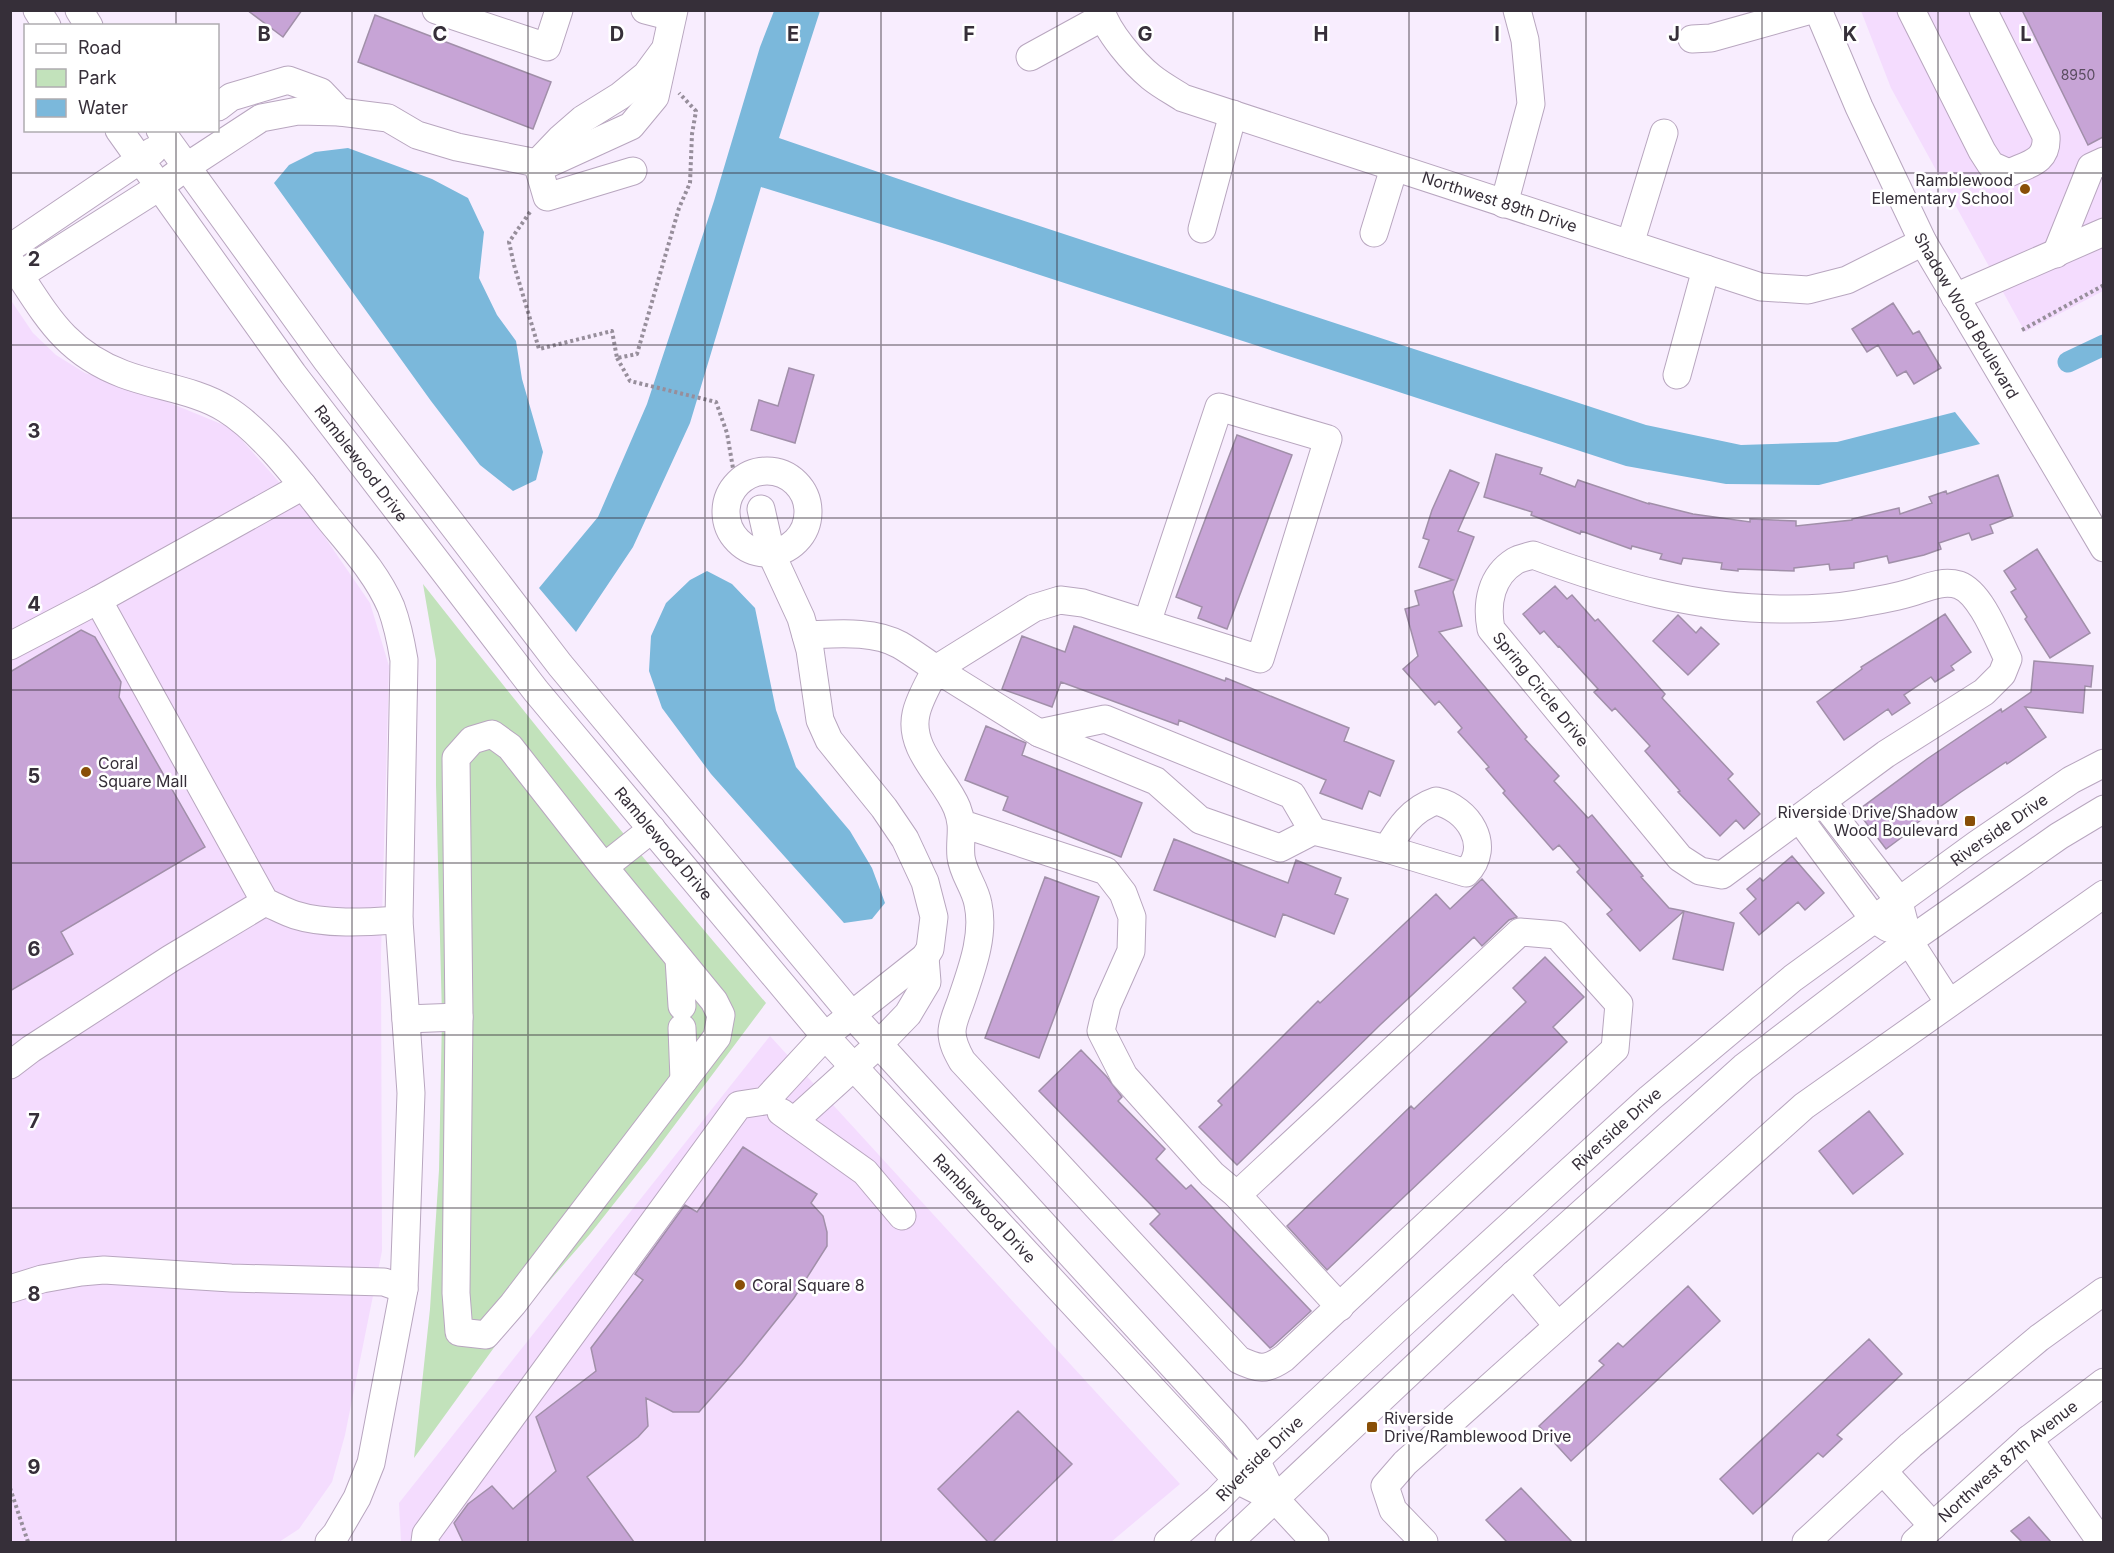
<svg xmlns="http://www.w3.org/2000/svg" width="2114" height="1553" font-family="Inter,sans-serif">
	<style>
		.built { fill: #f4dcfe }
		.green { fill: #c2e2bb }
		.water { fill: #7bb8db }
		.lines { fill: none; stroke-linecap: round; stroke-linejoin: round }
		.canal { stroke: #7bb8db; stroke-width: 21 }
		.building { fill: #c7a4d6; stroke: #a18fa9; stroke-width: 1.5 }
		.minor-casing { stroke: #b8a6bf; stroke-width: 29 }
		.path { stroke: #978e9b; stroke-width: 4; stroke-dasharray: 3 3; stroke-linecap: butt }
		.minor { stroke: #fff; stroke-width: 27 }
		.grid { fill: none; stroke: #362f39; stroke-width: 1.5; stroke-opacity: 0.55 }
		.poi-dot { fill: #894f07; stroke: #fff; stroke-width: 2 }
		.labels { text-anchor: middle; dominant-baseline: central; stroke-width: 5; stroke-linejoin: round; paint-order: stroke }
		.number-label { font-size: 14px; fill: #5a4c60 }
		.poi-label { font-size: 16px; fill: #362f39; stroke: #fff; text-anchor: start }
		.street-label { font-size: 16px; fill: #362f39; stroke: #fff }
		.grid-label { font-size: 20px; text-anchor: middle; font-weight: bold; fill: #362f39; stroke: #fff; stroke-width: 5; stroke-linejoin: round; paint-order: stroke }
	</style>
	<rect width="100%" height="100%" fill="#f8edfe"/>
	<path class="built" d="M1861,11h242v280l-78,41 -134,-244z
		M10,299l23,34 23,22 29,18 68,23 78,32 82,92 57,83 19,63 -8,288 1,297 -37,184 -13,47 -33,47 -20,13h-268z
		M770,1036l410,448 -69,58h-710l-2,-39z"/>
	<path class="green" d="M423,584c112,142 225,282 343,419l-116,155 -60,76 -84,97 -92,127 16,-149 9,-139 3,-154 -6,-231v-125z"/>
	<path class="water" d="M774,11h46l-41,127 178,61 689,226 95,20 96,-3 118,-30 25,32 -161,41 -93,-1 -100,-18 -684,-223 -181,-56 -71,236 -57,124 -57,85 -37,-44 59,-71 49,-113 67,-203 46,-154z
		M348,148l84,31 36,19 16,34 -5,46 18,37 19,26 6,38 21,73 -7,28 -23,11 -33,-26 -49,-64 -157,-218 15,-18 26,-13z
		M707,571l25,13 23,24 21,102 20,57 54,64 22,37 13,35 -13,16 -28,4 -133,-149 -49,-66 -13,-37 2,-35 15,-33 24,-23z"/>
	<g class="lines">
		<path class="canal" d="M2068,362l36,-17"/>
	</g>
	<path class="building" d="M247,10h55l-19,27z
		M2022,10h81v127l-15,8z
		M375,15l176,67 -18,47 -175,-67z
		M1893,303l20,31 6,-3 22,37 -27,16 -8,-13 -9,5 -19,-31 -11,7 -15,-23z
		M789,368l25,7 -19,68 -44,-13 8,-30 19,6z
		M1237,435l55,20 -65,174 -29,-11 4,-11 -26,-10z
		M1496,454l46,14 -2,6 35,13 3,-7 71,24v-1l44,11 57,8v-3l46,2v5l56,-6v-1l47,-11 1,6 32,-11 -3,-6 17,-6 1,3 51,-19 15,41 -23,9 3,8 -21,7 -3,-7 -30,10 2,6 -17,6 -35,8 -2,-7 -33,7v5l-24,2 -1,-6 -35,4v3l-56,-2v2l-17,-2 1,-6 -39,-5 -2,6 -21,-5 2,-5 -30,-8 -1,3 -50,-18 -1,3 -49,-19 1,-3 -48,-15z
		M1450,470l29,13 -21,48 16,6 -21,55 9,34 -23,6 88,105 -2,2 34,37 -5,5 34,37 4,-3 51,61 -2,1 28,31 15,3 -44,40 -33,-37 5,-4 -35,-38 3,-3 -21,-24 -6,5 -50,-57 2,-2 -19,-22 3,-2 -31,-35 4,-4 -23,-27 -4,4 -32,-36 15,-13 -13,-47 14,-4 -4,-14 38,-11 -34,-13 10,-27 -6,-2 9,-28z
		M2037,549l53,84 -40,25 -25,-39 2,-2 -16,-25 5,-3 -12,-18z
		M1555,586l12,13 5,-4 23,26 3,-2 67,75 -3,4 71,76 -5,5 32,35 -16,15 -8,-9 -16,16 -42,-44 2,-1 -35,-40 5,-5 -35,-38 -3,3 -18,-19 4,-3 -39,-43 -1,1 -14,-16 -4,3 -17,-20z
		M1945,614l26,38 -20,14 3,4 -19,12 -4,-5 -27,18 6,8 -18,12 -4,-6 -44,31 -27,-38 45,-33 -1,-2z
		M1678,615l18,18 5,-6 18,17 -31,31 -35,-34z
		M1074,626l151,55 1,-3 123,50 -5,13 50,20 -14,35 -11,-5 -7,18 -42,-16 6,-13 -147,-60 -1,5 -117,-43 -9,25 -50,-18 20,-53 43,16z
		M81,630l14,7 26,45 -2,15 86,150 -144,85 12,22 -63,37v-319z
		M2034,661l59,5 -2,21 -6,-1 -2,27 -58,-6 21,30 -39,27 -1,-2 -45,30 -54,38 2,2 -23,17 -29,-38 70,-52 74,-50 1,3 29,-20z
		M986,726l40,17 -4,12 120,48 -21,54 -118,-47 5,-13 -43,-17z
		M1174,839l114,44 8,-23 45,18 -6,16 13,5 -14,35 -51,-20 -8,23 -121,-47z
		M1792,856l32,37 -19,17 -7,-8 -39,33 -19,-22 16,-14 -9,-10 13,-11 3,3z
		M1045,877l54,20 -60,161 -54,-20z
		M1482,879l35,38 -8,3 -27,26 -8,-9 -94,88 -143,140 -38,-38 23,-22 -4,-4 100,-100 2,2 116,-109 14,15z
		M1684,911l50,12 -11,47 -50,-11z
		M1545,957l39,40 -31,30 14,15 -240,228 -40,-44 124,-120 3,3 112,-107 -13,-14z
		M1081,1050l26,27 15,20 -4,4 47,48 -9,10 30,30 5,-4 120,126 -38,35 -3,2 -120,-124 10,-10 -121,-123z
		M1869,1111l34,43 -50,40 -34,-43z
		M743,1147l74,47 -6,9 12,13 4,16v14l-33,52 -52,65 -43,49h-26l-27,-14 2,28 -10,11 -51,40 47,65h-171l-9,-19 14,-19 24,-18 21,23 43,-38 -20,-54 60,-46 -5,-23 52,-68 -8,-6 50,-69 12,7z
		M1688,1286l32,35 -149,140 -32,-35 65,-61 -5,-4 19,-18 5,4z
		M1869,1339l33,35 -65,61 5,4 -19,18 -5,-4 -65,61 -33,-35z
		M1018,1411l54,53 -79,78h-5l-50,-53z
		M1521,1488l51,54h-65l-21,-22z
		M2029,1517l22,25h-29l-11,-11z"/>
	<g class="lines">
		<g class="minor-casing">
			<g id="minor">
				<path d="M37,10l10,16"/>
				<path d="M79,10l10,16"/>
				<path d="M436,10l111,37 12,-37"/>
				<path d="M645,10l27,7"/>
				<path id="s1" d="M1101,10c6,22 33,53 50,67 10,8 21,14 32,21l578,189 47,3 39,-10 76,-38"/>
				<path id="s2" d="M1818,10l41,97 64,135 181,306"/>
				<path d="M1911,10l71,141 9,14 18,8c19,-9 39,-11 37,-37l-63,-126"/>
				<path d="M1692,39l19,-1 100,-28"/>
				<path d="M1030,57l73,-40"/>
				<path d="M218,107l13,-10 57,-17 33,12 19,20"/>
				<path id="s3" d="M119,130l174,244 243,317 289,345 412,444 38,19"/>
				<path d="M160,130l167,231 233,304 292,350 382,418 22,27 19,39 40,43"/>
				<path d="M539,161l21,-22 23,-20 37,-23 26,-21 17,-23"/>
				<path d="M537,163h13l81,-37 24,-29 19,-87"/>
				<path d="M1504,204l27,-100 -6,-64 -8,-30"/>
				<path d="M1202,229l31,-115"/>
				<path d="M1374,233l20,-65"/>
				<path d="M1630,244l34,-111"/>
				<path d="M10,248l143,-97"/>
				<path d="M2056,254l35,-87 13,-6"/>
				<path d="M10,261c35,51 52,90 113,113 34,13 73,16 103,35 37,23 73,72 100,106 23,29 50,57 65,92 6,16 10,35 13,53l-5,260 12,173 -7,196 -33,174 -14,35 -21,36 -7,8"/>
				<path d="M20,275l139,-88 27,-20 75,-49 37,-7 42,1 48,6 29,17 40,12 80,16 10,34 86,-26"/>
				<path d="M1955,297l149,-65"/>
				<path d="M1677,375l29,-106"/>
				<circle cx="767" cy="512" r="41"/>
				<path d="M1533,555c83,31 167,55 256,54 22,0 46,-1 68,-5 15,-3 30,-5 45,-9 19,-4 37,-16 57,-10 22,8 39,54 49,74l-6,15 -18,18 -98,62 -164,121 -22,-4 -20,-13 -189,-229c-5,-26 0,-53 24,-68 5,-3 12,-4 18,-6z"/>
				<path d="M98,600l167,302c10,4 20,10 30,13 31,10 73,7 104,5"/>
				<path d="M806,635c30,-1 67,-5 94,10 12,7 24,16 36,24l98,-61 26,-8 23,3 177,56 68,-220 -109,-32 -72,216"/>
				<path d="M10,646l88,-46 205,-114"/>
				<path d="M1039,733l66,-14 187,76 21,36"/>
				<path d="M1822,801l76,98 11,42 40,62"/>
				<path d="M1799,818l74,100 15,10"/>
				<path d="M963,824l143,47 17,22 9,24 -1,34 -24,54 -6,26 23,45 88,98 25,21 283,-263 37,3 62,69 -4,45 -331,309c-19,13 -25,11 -45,2l-277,-299c-5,-9 -10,-18 -10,-29 0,-10 6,-22 9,-31 10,-30 24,-65 17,-97 -3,-17 -15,-30 -17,-47 -2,-19 4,-29 -4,-49 -12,-30 -49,-58 -41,-94 3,-15 13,-31 20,-45l103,64 117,48 44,39 80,28 33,-17 74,18 79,24c27,-27 2,-65 -30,-72 -24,8 -37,27 -49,48"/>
				<path d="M604,867l-94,-120 -18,-13 -20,6 -16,18 3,259 -3,276 3,39 27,3 27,-31 204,-267 4,-22 -7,-14 -110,-134 48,-38"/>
				<path d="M679,959l3,47"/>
				<path d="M406,1019l53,-2"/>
				<path d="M682,1028l2,52"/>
				<path d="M10,1065l21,-16 139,-90 95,-57"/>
				<path d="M781,1112l84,60 37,44"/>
				<path d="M794,1121l85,-77 29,-30 19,-32 -2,-25"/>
				<path d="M1237,1195l103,112"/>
				<path d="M1514,1274l44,52"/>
				<path d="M10,1289l32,-10 39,-7 23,-2 127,8 153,4 20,7"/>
				<path d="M2029,1439l72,103"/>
				<path d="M1883,1471l50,55"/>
				<path d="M425,1542l1,-8 313,-429 26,-4 60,-65 100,-79 5,-8 4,-32 -9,-35 -20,-43 -21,-31 -55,-68 -9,-20 -10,-70 -9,-32 -30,-65 -10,-44"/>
				<path id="s4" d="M1168,1542l49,-42 39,-40 145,-135 249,-227 143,-120 183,-133 95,-65 33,-17"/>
				<path d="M1229,1542l285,-268 230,-207 165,-126 150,-105 45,-27"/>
				<path d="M1424,1542l-31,-32 -8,-24 20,-23 399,-357 300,-212"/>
				<path d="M1806,1542l105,-97 128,-107 65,-47"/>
				<path id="s5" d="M1915,1542l114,-103 75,-57"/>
			</g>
		</g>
		<path class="path" d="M530,212l-21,30 5,23 25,84 73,-18 5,27 20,-4 42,-146 11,-25 2,-49 4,-23 -17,-18
			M2022,330l82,-45
			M617,358l13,23 86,21 11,31 9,53
			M10,1488l18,54"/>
		<use href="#minor" class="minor"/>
	</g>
	<path class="grid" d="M176,10v16M352,10v1532M528,10v1532M705,10v1532M881,10v1532M1057,10v1532M1233,10v1532M1409,10v1532M1586,10v1532M1762,10v1532M1938,10v1532M176,130v1412M10,173h2094M10,345h2094M10,518h2094M10,690h2094M10,863h2094M10,1035h2094M10,1208h2094M10,1380h2094"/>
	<g class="poi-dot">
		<circle cx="2025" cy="189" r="6"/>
		<circle cx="86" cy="772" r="6"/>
		<rect x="1964" y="815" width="12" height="12" rx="3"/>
		<circle cx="740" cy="1285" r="6"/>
		<rect x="1366" y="1421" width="12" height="12" rx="3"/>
	</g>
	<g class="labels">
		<g class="number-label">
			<text x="2078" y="74">8950</text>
		</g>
		<g class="poi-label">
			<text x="2013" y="180" text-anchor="end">Ramblewood<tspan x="2013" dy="18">Elementary School</tspan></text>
			<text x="98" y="763">Coral<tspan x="98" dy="18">Square Mall</tspan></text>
			<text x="1958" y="812" text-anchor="end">Riverside Drive/Shadow<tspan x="1958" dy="18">Wood Boulevard</tspan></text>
			<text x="752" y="1285">Coral Square 8</text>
			<text x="1384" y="1418">Riverside<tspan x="1384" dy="18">Drive/Ramblewood Drive</tspan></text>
		</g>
		<g class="street-label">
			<text stroke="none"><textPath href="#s1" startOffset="456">Northwest 89th Drive</textPath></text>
			<text stroke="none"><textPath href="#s2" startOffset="340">Shadow Wood Boulevard</textPath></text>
			<text stroke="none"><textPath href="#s3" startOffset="412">Ramblewood Drive</textPath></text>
			<text transform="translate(1541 689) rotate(51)">Spring Circle Drive</text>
			<text stroke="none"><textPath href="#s4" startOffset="1096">Riverside Drive</textPath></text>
			<text stroke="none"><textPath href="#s3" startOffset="898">Ramblewood Drive</textPath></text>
			<text stroke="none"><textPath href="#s4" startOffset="610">Riverside Drive</textPath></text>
			<text stroke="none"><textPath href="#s3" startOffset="1384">Ramblewood Drive</textPath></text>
			<text stroke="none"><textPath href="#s4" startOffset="124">Riverside Drive</textPath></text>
			<text stroke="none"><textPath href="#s5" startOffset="123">Northwest 87th Avenue</textPath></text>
		</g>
	</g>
	<g class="grid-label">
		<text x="264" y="41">B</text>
		<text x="440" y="41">C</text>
		<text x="617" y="41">D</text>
		<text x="793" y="41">E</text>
		<text x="969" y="41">F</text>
		<text x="1145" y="41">G</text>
		<text x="1321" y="41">H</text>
		<text x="1497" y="41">I</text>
		<text x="1674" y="41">J</text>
		<text x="1850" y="41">K</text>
		<text x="2026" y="41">L</text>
		<text x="34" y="266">2</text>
		<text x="34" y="438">3</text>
		<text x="34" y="611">4</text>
		<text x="34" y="783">5</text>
		<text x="34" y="956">6</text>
		<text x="34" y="1128">7</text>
		<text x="34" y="1301">8</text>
		<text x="34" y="1474">9</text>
	</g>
	<rect width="2114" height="1553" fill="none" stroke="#362f39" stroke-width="24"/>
	<rect x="24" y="24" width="195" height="108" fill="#ffffff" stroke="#afacb0" stroke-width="1.5"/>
	<rect x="36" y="44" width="30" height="9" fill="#ffffff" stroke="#afacb0" stroke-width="1.5"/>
	<text x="78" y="54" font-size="18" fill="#362f39">Road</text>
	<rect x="36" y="69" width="30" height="18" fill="#c2e2bb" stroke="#afacb0" stroke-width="1.5"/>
	<text x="78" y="84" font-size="18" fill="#362f39">Park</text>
	<rect x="36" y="99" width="30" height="18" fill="#7bb8db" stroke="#afacb0" stroke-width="1.5"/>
	<text x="78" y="114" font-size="18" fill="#362f39">Water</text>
</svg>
